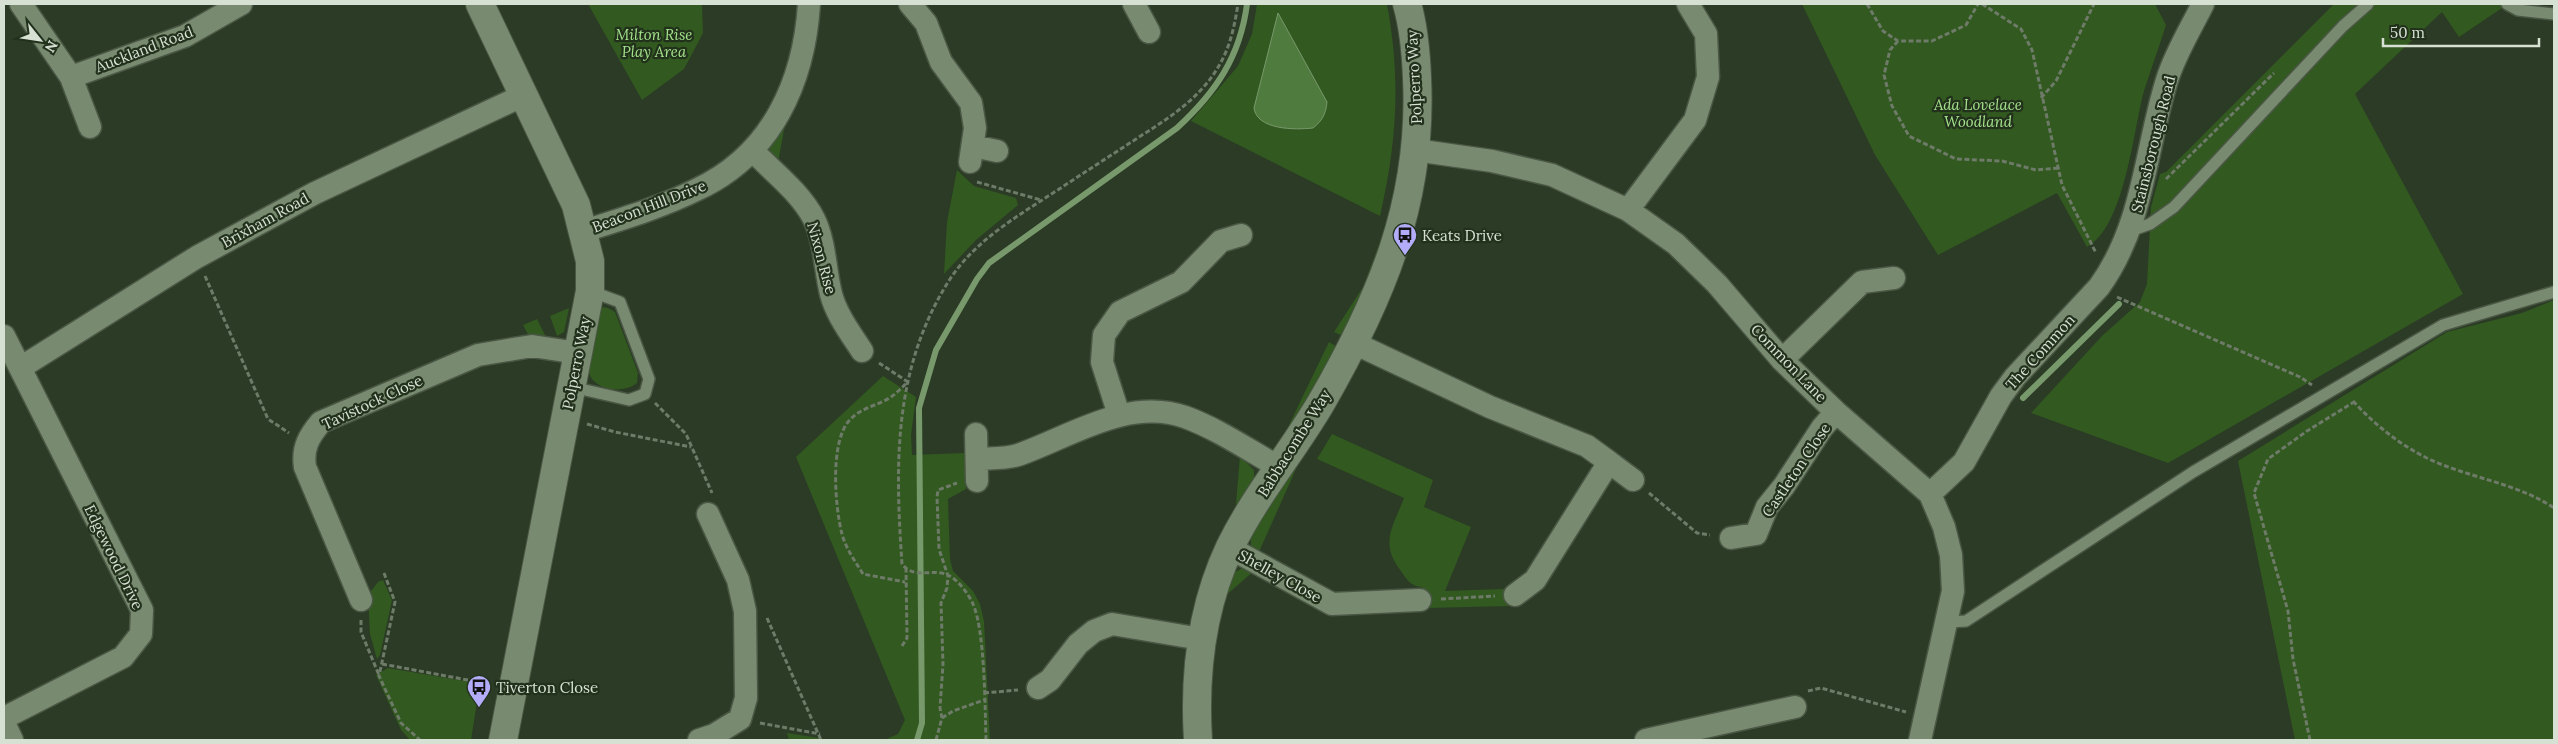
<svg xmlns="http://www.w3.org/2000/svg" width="2558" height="744" font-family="Lora,serif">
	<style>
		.green { fill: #325920 }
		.water { fill: #507b3e; stroke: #78996b }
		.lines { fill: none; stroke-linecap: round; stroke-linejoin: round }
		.stream { stroke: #78996b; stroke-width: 6 }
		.service-casing { stroke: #4a5744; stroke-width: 14 }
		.minor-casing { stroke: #4a5744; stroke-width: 25 }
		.tertiary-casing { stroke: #4a5744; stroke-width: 30 }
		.path { stroke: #6d7b68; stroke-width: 3; stroke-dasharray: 5 2.5; stroke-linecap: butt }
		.service { stroke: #788b71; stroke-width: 11 }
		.minor { stroke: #788b71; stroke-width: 22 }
		.tertiary { stroke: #788b71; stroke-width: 28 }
		.labels { text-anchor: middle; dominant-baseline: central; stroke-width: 4.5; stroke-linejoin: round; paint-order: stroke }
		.park-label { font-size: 15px; font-style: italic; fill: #a4e28c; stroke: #22311b }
		.street-label { font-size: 15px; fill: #d6e0d3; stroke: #22311b }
		.poi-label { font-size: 15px; fill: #d6e0d3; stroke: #22311b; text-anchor: start }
	</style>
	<rect width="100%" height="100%" fill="#2b3b25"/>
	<path class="green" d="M588,4h114l1,29 -19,36 -42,31z
		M1257,4h130c14,75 10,138 -7,212l-189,-95 47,-55 14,-32z
		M1802,4h353l11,21c-7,22 -15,44 -22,66 -11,40 -19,135 -57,156l-30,-54 -119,62 -63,-100z
		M2334,4h174l-49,33 -17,-25 -87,82 108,200 -295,169 -137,-50 71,-77 38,-34 7,-18 4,-77 9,-33 6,-2z
		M785,124l-7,39 -11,-11 2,-6z
		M957,170l17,16 42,12 2,7 -42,35 -32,34 3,-52z
		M1401,176l-28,91 -30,69 -9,-4 29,-45 20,-53z
		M2554,300v440h-259l-57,-279 209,-129 75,-19z
		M601,307l7,1 7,4 23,61 -1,10c-15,12 -45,7 -49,-13l9,-56z
		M569,308l-5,24 -7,4 -7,-20z
		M537,319l10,20 -17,-1 -7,-13z
		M1329,342l8,5 -47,81 -2,-1z
		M883,376l33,21 -5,38 1,20 53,-2 1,36 -18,10 2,60 3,12 20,20 7,13 4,17 6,119h-106l14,-6 7,-14 -109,-263z
		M1332,434l101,46 -9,27 47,20 -26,64 59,-2 5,17 -82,2 -5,-21c-12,-1 -15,-7 -21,-16 -22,-28 -8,-44 3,-73l-87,-39z
		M1240,456l14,14v10l-14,27 -4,-3z
		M1300,460l-42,94 -7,-7v-11z
		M1242,568l13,2 -31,27 10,-24z
		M383,580l9,20 -12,55 -3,4 -7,-25 -2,-39 10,-13z
		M388,668l100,17 -11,17 -6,38h-61l-9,-10 -25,-55z
		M787,733l32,5 1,2h-31z"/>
	<path class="water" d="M1278,13l49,89c-1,12 -5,19 -14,26 -18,2 -56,2 -59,-20z"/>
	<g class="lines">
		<path class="stream" d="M2023,398l96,-94
			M917,740l5,-17 -3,-315 17,-58 41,-71 12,-16 188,-135c39,-36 63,-71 70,-124"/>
		<g class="service-casing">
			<path id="service" d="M2507,4l11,6 36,4
				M2130,231l20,-7 24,-17 169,-181 25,-22
				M572,387l57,13 16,-6 4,-15 -29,-77 -30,-11
				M1948,622l18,-1 227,-149 250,-147 111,-33"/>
		</g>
		<g class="minor-casing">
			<path id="minor" d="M21,4l50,73 19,50
				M910,4l16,19 15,39 30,41 4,25 -5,34
				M1134,4l15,28
				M71,77l114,-41 56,-32
				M973,146l24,5
				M752,150c20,21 48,42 62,69 11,22 11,51 17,75 5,20 20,40 31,57
				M1415,150l77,11 60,14 76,35 48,34 41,40 65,76 54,52 94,82 14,33 7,28 2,36 -33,149
				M1628,210l67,-90 13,-43 -2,-43 -18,-30
				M584,231c38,-12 78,-24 114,-42 74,-35 106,-107 111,-185
				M4,336l138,274 -1,24 -18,23 -119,61
				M1354,343l136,64 97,39 22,16 -74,118 -20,15
				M1782,360l80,-78 32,-4
				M20,368l177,-111 118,-64 209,-98
				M1119,415l-17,-53 2,-27 16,-23 61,-30 40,-41 20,-6
				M976,434l1,47
				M977,459c12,-1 29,0 41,-4 52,-18 109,-58 167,-38 33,12 63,33 94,50
				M1609,462l24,18
				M1930,494l34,-32 37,-66 14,-19 84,-90c45,-62 46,-137 68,-207 8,-26 24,-52 36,-76
				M1731,538l25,-4 11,-27 17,-21 38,-58 14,-16
				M1230,548l102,56 88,-4
				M361,600l-56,-133c-3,-19 4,-31 16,-45l157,-67 54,-9 46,7
				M1038,688l12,-8 28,-36 16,-13 18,-7 89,15
				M4,723l8,17
				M699,740l15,-5 26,-16 6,-21 -1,-87 -7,-31 -30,-66
				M1646,740l149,-33"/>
		</g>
		<g class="tertiary-casing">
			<path id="tertiary" d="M480,4l96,201 14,56v30l-87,449
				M1198,740c-4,-65 4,-134 32,-193 25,-51 62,-95 91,-144 60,-104 102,-202 96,-325 -1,-25 -3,-50 -10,-74"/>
		</g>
		<path class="path" d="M1867,4l16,27 15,10h34l34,-16 12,-21
			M1982,4l39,25 11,21 30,135 34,68
			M1898,41l-8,9 -6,25 8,31 17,30 47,23 46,2 34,9 22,-2
			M2041,98l15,-17 38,-77
			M2166,179l108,-106
			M977,182l64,18
			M205,276l63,143 21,14
			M2117,297l183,80 12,8
			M879,363l29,19c-6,5 -11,11 -17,15 -14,9 -32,11 -43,25 -18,23 -13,85 -6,112 4,15 13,27 21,40l42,8
			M2353,401c22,24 47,44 76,58 40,19 88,24 125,49
			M655,403l31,31 26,59
			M587,424l28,8 76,15
			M1649,493l48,40 13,2
			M384,573l11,29 -16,74 22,47 19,17
			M1441,599l54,-3
			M767,618l54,122
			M361,620v12l18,43
			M902,646l5,-8 -1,-69
			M382,664l107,20
			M1808,691l13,-3 85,24
			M984,693l34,-3
			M942,718l11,-7 31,-11
			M760,723l60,11
			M936,740l6,-22 -2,-10 3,-44 -2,-61 6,-15 1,-12 -9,-27 -2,-52 1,-7 19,-7
			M986,740c-1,-32 -1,-109 -13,-136 -5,-11 -15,-24 -25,-29 -16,-7 -34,5 -46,-11 -7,-101 -9,-196 48,-285 25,-38 66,-62 103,-86 29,-19 57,-37 86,-56 32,-20 64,-41 82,-75 10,-18 14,-39 17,-58
			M2310,740l-17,-81 -5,-48 -34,-118 14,-34 39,-28 47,-29"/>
		<use href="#service" class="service"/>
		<use href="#minor" class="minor"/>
		<use href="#tertiary" class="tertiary"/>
	</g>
	<defs>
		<g id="bus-pin" transform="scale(1.25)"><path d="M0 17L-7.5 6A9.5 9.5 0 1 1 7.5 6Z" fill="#b3adf9" stroke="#22311b"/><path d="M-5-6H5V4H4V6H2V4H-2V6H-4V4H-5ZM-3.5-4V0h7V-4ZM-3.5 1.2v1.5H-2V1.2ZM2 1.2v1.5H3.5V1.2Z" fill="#111"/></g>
	</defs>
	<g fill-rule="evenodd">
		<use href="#bus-pin" x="1405" y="235"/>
		<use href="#bus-pin" x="479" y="687"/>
	</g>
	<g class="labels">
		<g class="park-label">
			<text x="654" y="34">Milton Rise<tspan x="654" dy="17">Play Area</tspan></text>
			<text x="1978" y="104">Ada Lovelace<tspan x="1978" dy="17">Woodland</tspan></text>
		</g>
		<g class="street-label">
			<text transform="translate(144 49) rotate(-21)">Auckland Road</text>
			<text transform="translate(1414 77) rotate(-93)">Polperro Way</text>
			<text transform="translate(2153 144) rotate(-76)">Stainsborough Road</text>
			<text transform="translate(649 206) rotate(-21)">Beacon Hill Drive</text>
			<text transform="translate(265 220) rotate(-29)">Brixham Road</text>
			<text transform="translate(822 258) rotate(75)">Nixon Rise</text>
			<text transform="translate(2040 352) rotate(-48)">The Common</text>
			<text transform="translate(576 363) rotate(-79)">Polperro Way</text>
			<text transform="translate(1789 363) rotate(46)">Common Lane</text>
			<text transform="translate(372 402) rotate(-25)">Tavistock Close</text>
			<text transform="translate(1294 443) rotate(-58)">Babbacombe Way</text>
			<text transform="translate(1796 470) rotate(-56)">Castleton Close</text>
			<text transform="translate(114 557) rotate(64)">Edgewood Drive</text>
			<text transform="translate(1280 576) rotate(29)">Shelley Close</text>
		</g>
		<g class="poi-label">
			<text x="1422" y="235">Keats Drive</text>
			<text x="496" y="687">Tiverton Close</text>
		</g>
	</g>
	<rect width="2558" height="744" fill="none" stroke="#d6e0d3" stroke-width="10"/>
	<g transform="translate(40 40) rotate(120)" stroke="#22311b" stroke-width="4" paint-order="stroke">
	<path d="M0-4L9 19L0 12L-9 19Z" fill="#d6e0d3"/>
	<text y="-8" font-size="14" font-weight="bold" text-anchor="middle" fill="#d6e0d3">N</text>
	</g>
	<path d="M2383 38v8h156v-8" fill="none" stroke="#d6e0d3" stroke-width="2.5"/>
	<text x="2390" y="38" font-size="15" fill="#d6e0d3" stroke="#22311b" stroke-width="4" paint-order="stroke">50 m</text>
</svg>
